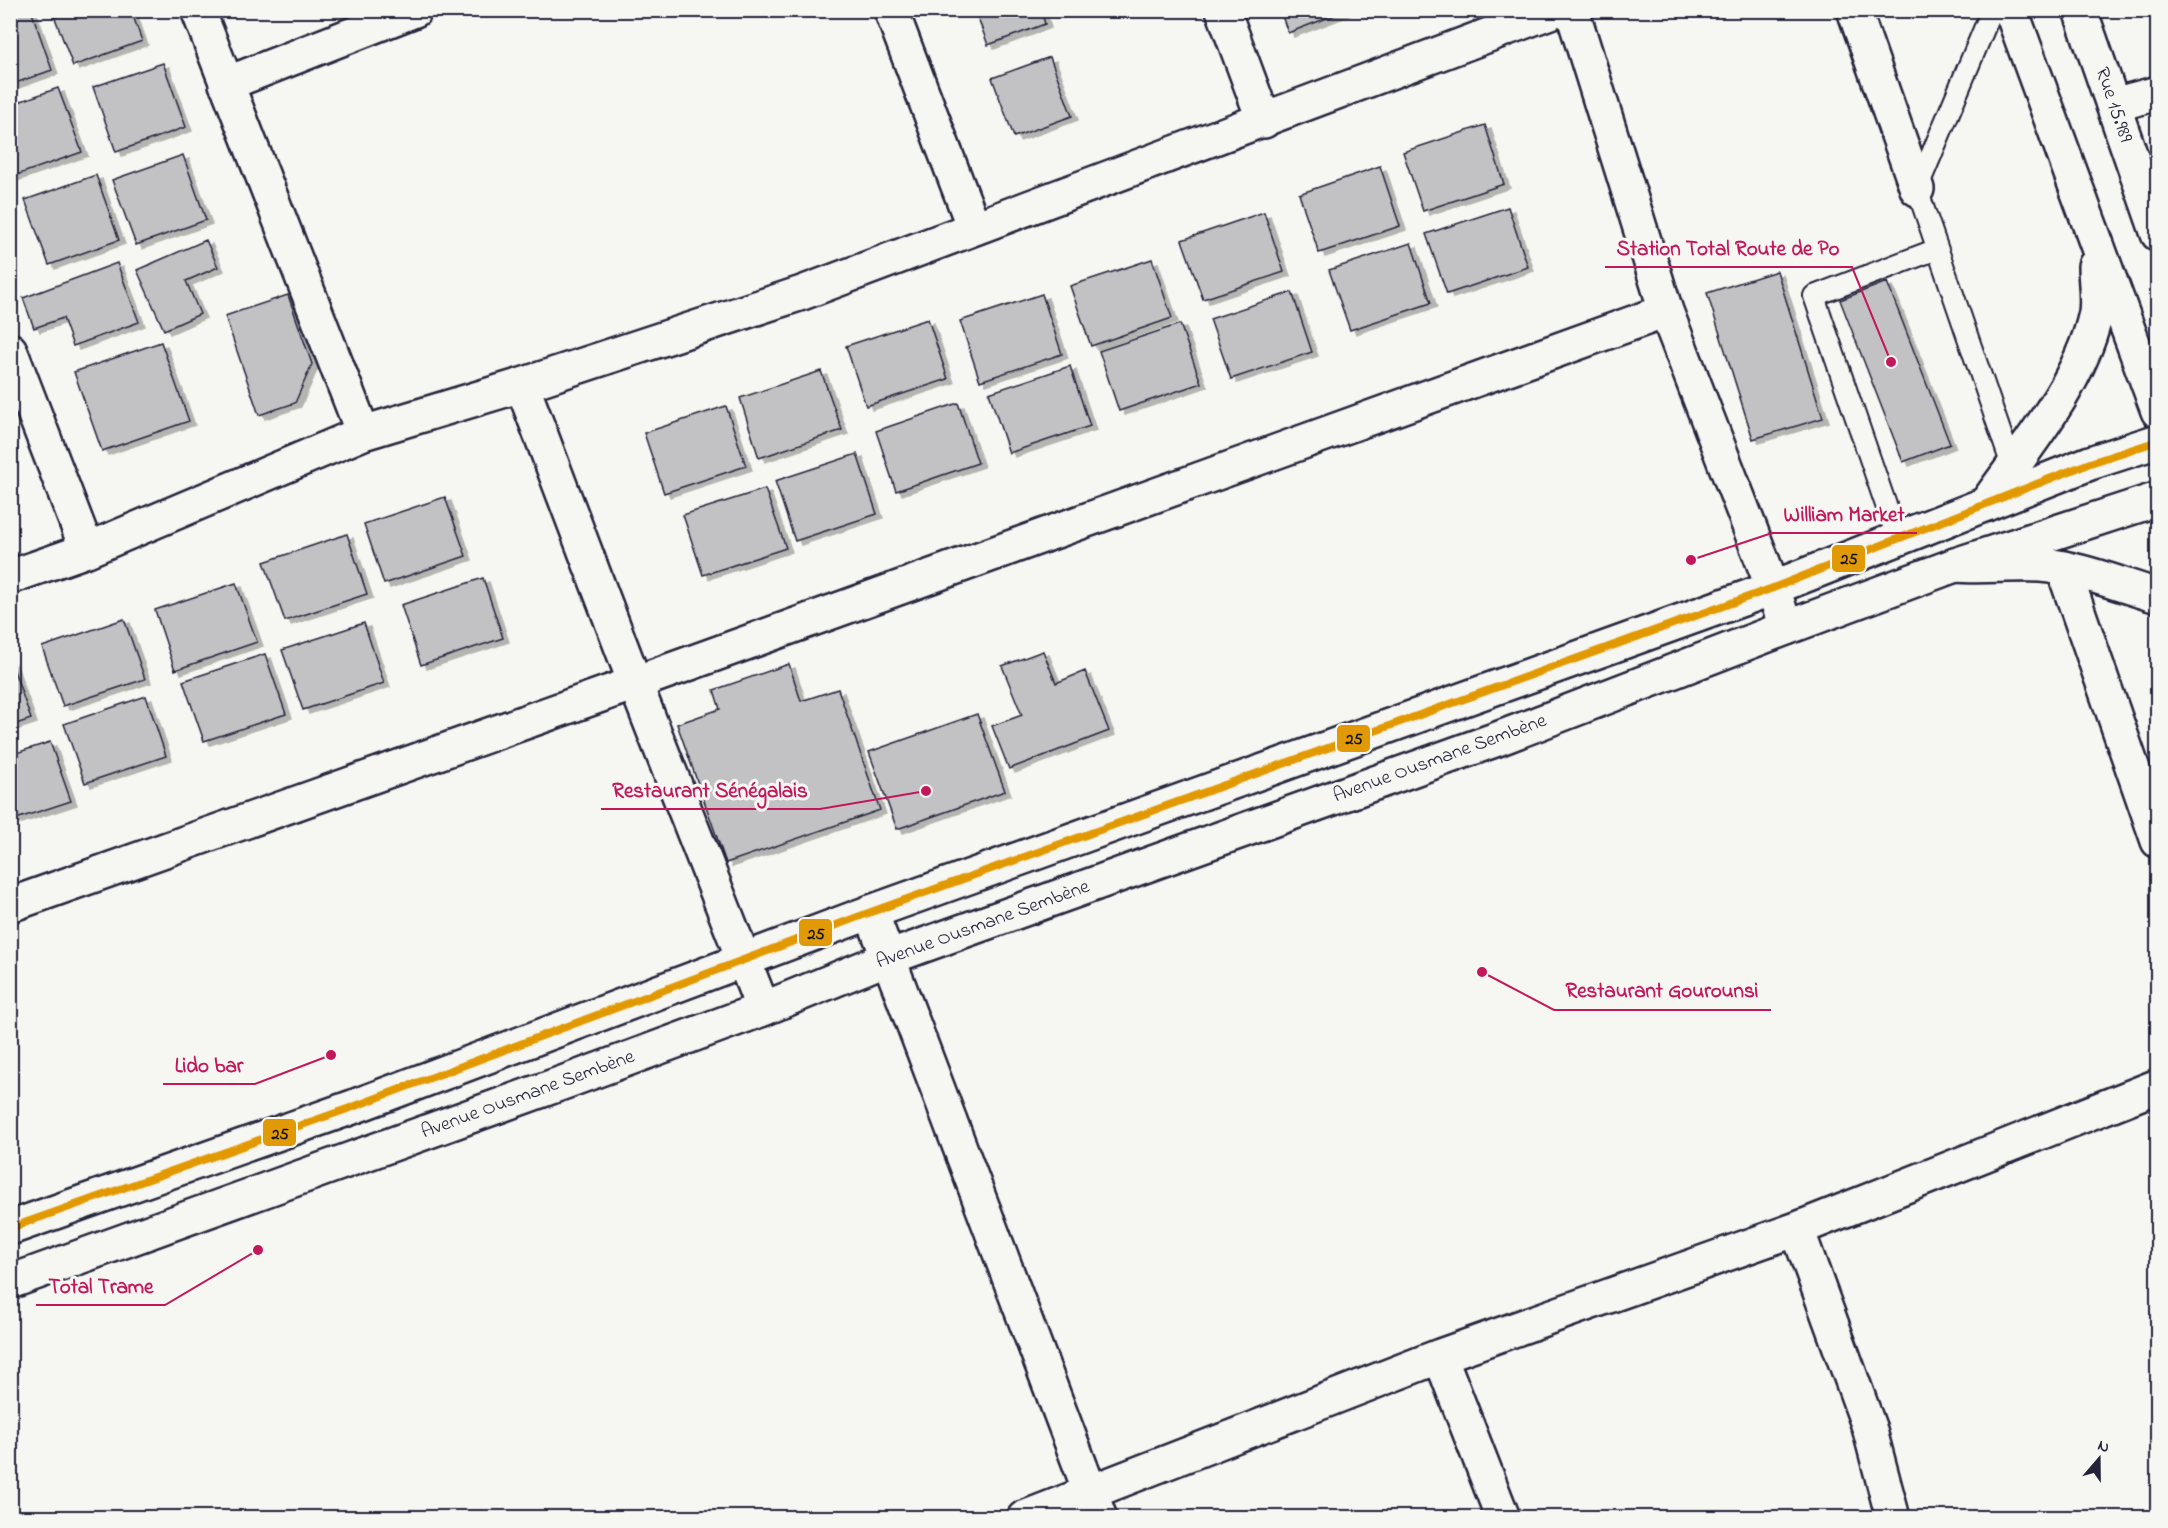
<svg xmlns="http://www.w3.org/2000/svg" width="2168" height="1528" font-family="'Indie Flower',sans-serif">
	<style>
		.building { fill: #c2c2c4; stroke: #22223b; stroke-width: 1.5; filter: url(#shadow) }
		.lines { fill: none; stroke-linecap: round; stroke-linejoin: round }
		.service-casing { stroke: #22223b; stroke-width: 24 }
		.minor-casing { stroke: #22223b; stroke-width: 38 }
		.secondary-casing { stroke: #22223b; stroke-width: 38 }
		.trunk-casing { stroke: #22223b; stroke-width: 38 }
		.service { stroke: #f6f6f2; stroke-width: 20 }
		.minor { stroke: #f6f6f2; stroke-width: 33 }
		.secondary { stroke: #f6f6f2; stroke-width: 33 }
		.trunk { stroke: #f6f6f2; stroke-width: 33 }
		.bus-1-casing { stroke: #f6f6f2; stroke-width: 12 }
		.bus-1 { stroke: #e29906; stroke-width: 8 }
		.labels { text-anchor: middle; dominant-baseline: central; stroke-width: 6; stroke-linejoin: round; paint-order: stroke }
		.street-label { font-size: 20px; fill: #22223b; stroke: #f6f6f2 }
		.leader { fill: none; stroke: #c2185b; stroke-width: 2 }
		.callout-dot { fill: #c2185b; stroke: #f6f6f2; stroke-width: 2 }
		.callout-label { font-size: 21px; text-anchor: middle; font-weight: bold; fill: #c2185b; stroke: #f6f6f2; stroke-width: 6; stroke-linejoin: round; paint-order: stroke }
		.line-badge { stroke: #f6f6f2; stroke-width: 2 }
		.pale-badge-label { font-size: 16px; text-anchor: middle; font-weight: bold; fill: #111 }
	</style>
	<defs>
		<filter id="shadow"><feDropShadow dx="6" dy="4" stdDeviation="0" flood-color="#0004"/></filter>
	</defs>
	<rect width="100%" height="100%" fill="#f6f6f2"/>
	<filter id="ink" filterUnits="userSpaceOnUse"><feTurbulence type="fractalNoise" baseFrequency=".0167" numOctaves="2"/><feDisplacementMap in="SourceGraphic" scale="12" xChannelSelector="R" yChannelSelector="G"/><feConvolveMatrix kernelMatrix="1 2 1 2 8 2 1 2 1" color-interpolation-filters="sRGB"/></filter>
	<g filter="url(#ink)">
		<path class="building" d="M14,10h17l21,60 -42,15v-73z
			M52,10h79l11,31 -69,25z
			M975,10h66l4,14 -57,21z
			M1280,10h68l-60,23z
			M1050,57l22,59 -58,21 -22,-59z
			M163,63l23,64 -70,25 -23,-65z
			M58,88l24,64 -71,25 -1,-72z
			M1485,125l19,59 -81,27 -20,-59z
			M183,155l23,65 -70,25 -24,-65z
			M1380,166l20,60 -81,27 -20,-59z
			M96,175l23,65 -70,25 -24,-65z
			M1508,207l20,60 -81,27 -21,-60z
			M1264,212l20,60 -81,27 -21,-59z
			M206,240l12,27 -32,14 14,33 -36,16 -27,-60z
			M1411,243l20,60 -81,27 -21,-60z
			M1152,259l20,59 -81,28 -21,-60z
			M117,263l22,59 -66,24 -10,-28 -29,10 -11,-30z
			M1777,271l46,147 -70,21 -46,-146z
			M1887,282l63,162 -47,18 -63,-162z
			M1292,292l20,60 -81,27 -21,-60z
			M1042,294l20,60 -82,27 -20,-60z
			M288,295l24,69 -17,39 -36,12 -34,-99z
			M928,319l20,60 -82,27 -20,-60z
			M1180,324l21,59 -82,28 -20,-60z
			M161,342l28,79 -87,30 -28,-79z
			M1070,366l20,60 -81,27 -20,-60z
			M821,371l21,59 -83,28 -19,-60z
			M958,403l20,60 -82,28 -20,-60z
			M726,406l20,60 -82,27 -20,-60z
			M857,454l20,60 -82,27 -20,-60z
			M765,489l21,59 -83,27 -20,-60z
			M445,497l21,59 -82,28 -20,-60z
			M347,534l20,60 -82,27 -21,-59z
			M483,578l20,60 -82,27 -20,-60z
			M236,583l21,59 -82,28 -20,-60z
			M124,619l21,60 -82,27 -21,-59z
			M364,623l20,60 -81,27 -21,-60z
			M1043,651l13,32 29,-12 24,60 -100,38 -17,-43 30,-11 -20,-49z
			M265,654l21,60 -82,27 -21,-60z
			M10,659l21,60 -21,7z
			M789,664l12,37 37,-12 42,121 -154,53 -49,-139 43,-15 -6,-19z
			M146,696l20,60 -81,27 -21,-59z
			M977,714l28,77 -108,38 -28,-77z
			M50,742l21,59 -61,20v-66z"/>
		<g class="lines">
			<g class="service-casing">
				<path id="service" d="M1992,10l-75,179 95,277
					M1898,540l-84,-244 123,-47"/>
			</g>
			<g class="minor-casing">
				<path id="minor" d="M198,10l165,423
					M891,10l83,218
					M1223,10l41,111
					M1572,10l94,301 107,277 13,40
					M1854,10l63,179
					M226,84l189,-74
					M2113,105l45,-12
					M10,350l77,200
					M522,385l113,298 128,326
					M2063,568l95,273
					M10,577l77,-27 276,-117 159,-48 280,-92 753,-283
					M10,905l625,-222 1031,-372
					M871,912l229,606
					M1797,1229l72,198 24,91
					M1440,1356l63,162
					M1024,1518l416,-162 357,-127 361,-143"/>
			</g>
			<g class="secondary-casing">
				<path id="secondary" d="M10,1228l340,-120 521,-196 902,-324 317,-125 68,-22
					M10,1282l555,-200 198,-73 125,-51 612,-220 286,-110 169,-63 203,-66"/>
			</g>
			<g class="trunk-casing">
				<path id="trunk" d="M2011,10l147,401
					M2080,10l78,224
					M1986,504c40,-57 93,-119 109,-187 4,-15 0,-35 0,-51
					M1955,565c35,3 73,-4 108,3 32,6 64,19 95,28"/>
			</g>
			<use href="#service" class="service"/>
			<use href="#minor" class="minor"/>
			<use href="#secondary" class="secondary"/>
			<use href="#trunk" class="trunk"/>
			<g class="bus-1-casing">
				<path id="bus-1" d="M10,1228l340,-120 521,-196 902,-324 317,-125 68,-22"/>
			</g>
			<use href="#bus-1" class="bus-1"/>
		</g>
	</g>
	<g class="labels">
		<g class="street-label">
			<text transform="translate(2113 105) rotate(71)">Rue 15.989</text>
			<text transform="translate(1440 759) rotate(-20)">Avenue Ousmane Sembène</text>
			<text transform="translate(983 925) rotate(-20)">Avenue Ousmane Sembène</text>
			<text transform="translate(528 1095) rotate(-20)">Avenue Ousmane Sembène</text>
		</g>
	</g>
	<path class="leader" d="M1891 362L1852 267H1605M1691 560L1772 533H1917M926 791L820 809H601M1482 972L1554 1010H1771M331 1055L255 1084H163M258 1250L165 1305H36"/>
	<g class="callout-dot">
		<circle cx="1891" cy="362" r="6"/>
		<circle cx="1691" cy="560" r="6"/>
		<circle cx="926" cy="791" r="6"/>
		<circle cx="1482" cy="972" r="6"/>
		<circle cx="331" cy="1055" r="6"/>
		<circle cx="258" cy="1250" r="6"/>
	</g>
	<g class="callout-label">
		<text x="1728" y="255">Station Total Route de Po</text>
		<text x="1844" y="521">William Market</text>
		<text x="710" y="797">Restaurant Sénégalais</text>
		<text x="1662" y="997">Restaurant Gourounsi</text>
		<text x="209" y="1072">Lido bar</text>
		<text x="101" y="1293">Total Trame</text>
	</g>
	<g class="line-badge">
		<rect x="1831" y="544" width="35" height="29" rx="6" fill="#e29906"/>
		<rect x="1336" y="724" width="35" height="29" rx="6" fill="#e29906"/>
		<rect x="798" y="918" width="35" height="29" rx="6" fill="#e29906"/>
		<rect x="262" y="1118" width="35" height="29" rx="6" fill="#e29906"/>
	</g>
	<g class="pale-badge-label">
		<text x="1849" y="564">25</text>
		<text x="1354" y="744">25</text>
		<text x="816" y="939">25</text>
		<text x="280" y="1139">25</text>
	</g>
	<rect width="2168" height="1528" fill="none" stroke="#f6f6f2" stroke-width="36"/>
	<rect x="18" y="18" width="2132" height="1492" fill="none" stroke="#22223b" stroke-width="2" filter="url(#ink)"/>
	<g transform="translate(2099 1459) rotate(20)" stroke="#f6f6f2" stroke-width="4.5" paint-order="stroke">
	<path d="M0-4.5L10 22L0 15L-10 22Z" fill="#22223b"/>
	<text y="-9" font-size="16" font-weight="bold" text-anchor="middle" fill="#22223b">N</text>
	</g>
</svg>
